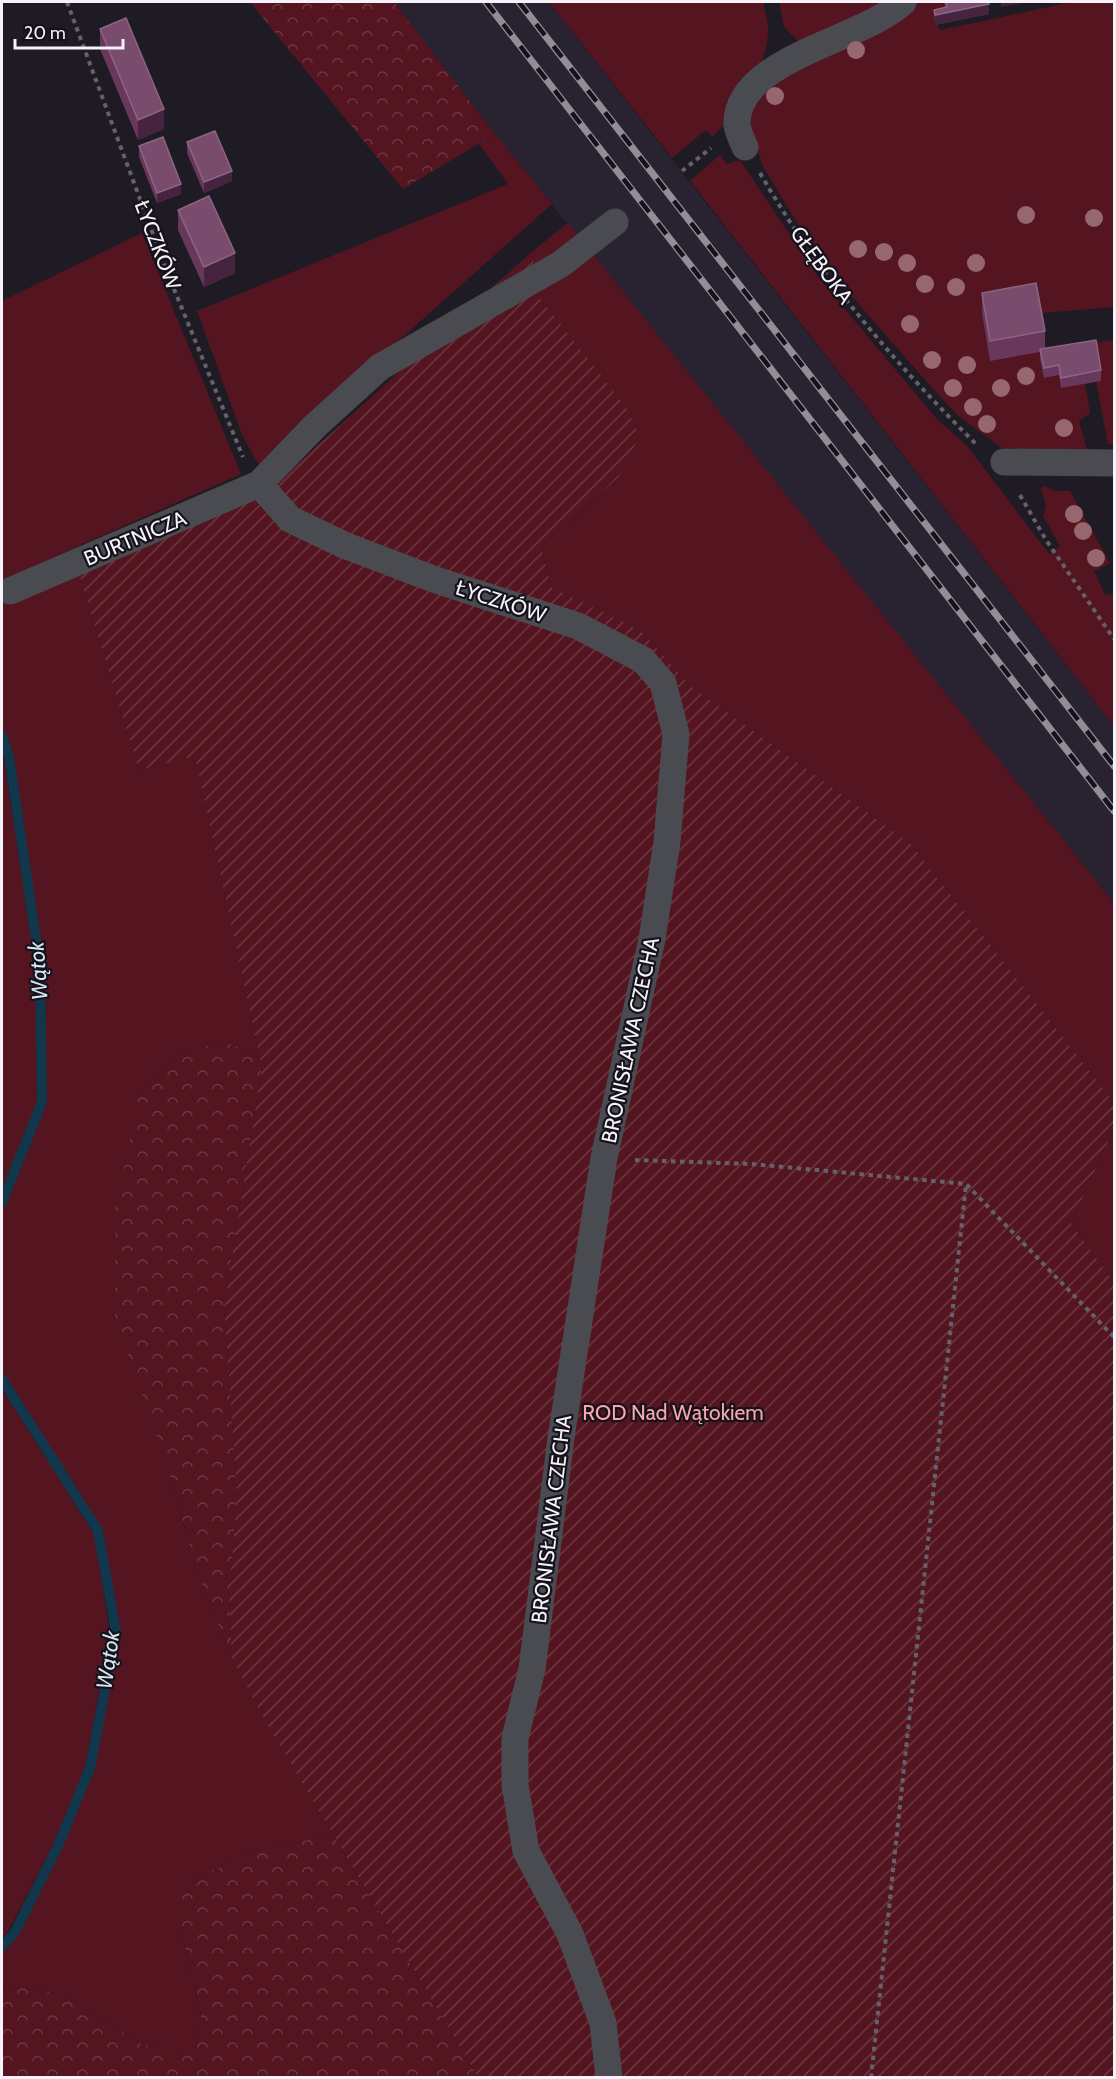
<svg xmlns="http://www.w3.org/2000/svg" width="1116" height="2079" font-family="Cabin,sans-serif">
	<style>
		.built { fill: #292231 }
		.grass { fill: #541520 }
		.forest { fill: url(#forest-crowns) }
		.garden { fill: url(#garden-furrows) }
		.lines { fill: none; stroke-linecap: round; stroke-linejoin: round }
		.stream { stroke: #11374c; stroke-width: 10 }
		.path { stroke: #656169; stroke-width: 4; stroke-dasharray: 4.5 4.5; stroke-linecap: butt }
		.minor { stroke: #4a4b50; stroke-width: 27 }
		.rail-casing { stroke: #928e96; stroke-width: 7 }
		.rail { stroke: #16121b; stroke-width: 4.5; stroke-dasharray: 14; stroke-linecap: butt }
		.tree { fill: #97676f }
		.wall { fill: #6a375c }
		.shaded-wall { fill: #46233e }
		.building { fill: #794b6d; stroke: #8d6583; stroke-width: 1.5 }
		.labels { text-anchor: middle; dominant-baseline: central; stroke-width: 4.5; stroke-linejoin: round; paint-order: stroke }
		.street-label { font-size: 21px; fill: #f5f2f9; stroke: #16121b }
		.park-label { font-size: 21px; fill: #f9a6ad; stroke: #16121b }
		.water-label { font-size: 22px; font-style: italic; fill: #d4e6f2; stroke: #16121b }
	</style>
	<defs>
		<pattern id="forest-crowns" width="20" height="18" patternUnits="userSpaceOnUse" patternTransform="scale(1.5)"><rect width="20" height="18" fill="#541520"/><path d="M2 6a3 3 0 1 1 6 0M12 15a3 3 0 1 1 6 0" fill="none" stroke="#6d3841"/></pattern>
		<pattern id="garden-furrows" width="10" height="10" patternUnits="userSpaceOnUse" patternTransform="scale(1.5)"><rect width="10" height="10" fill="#541520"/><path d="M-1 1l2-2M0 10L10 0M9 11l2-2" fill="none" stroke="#6d3841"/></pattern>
	</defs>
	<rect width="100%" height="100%" fill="#1f1b24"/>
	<path class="built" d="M394,2h155l565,724v177l-619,-769z"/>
	<path class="grass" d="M549,2h214c2,10 6,21 5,31 -2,37 -29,80 -56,104l-6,-7 -34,28z
		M779,2h108l-88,40 -15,-15z
		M918,2h25l4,15 -13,3 6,10 132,-28h42v305l-72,6 -2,-11 -58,11 63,38 69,-11v104h-6l-12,-62 5,-2 -5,-30 -52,28 15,-3 26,8 5,30 -11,8 8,29 -85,-2 -45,-33 -39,-43 -71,-81 -45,-60 -38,-63 -16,-44 11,-37 136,-67z
		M495,134l57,70 -293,261 -17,-30 -45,-124 311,-127 -29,-40z
		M720,155l7,9 13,-4 78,117 118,141 32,29 81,107 11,-8 -17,-30 3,-10 -5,-18 4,-2 10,5h15l40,72 -16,8 11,24 9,-1v132l-424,-545z
		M568,223l546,680v199l-204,-259 -218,-156 -52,-57 -89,-43 -10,-40 78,-69 -62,-157 -17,-23 -8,-21 2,-27z
		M142,233l99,241 -239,106v-279z
		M78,571l61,199 56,-15 64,298 -37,-11 -48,12 -35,41 29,373 28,101 36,89 101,177 -83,17 -57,29 -15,22 4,32 19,81 -5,34 -53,-5 -82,-51 -59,-9v-33l16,-18 42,-85 33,-80 25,-138 -17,-102 -93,-144 -6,-14v-160l43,-108 -2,-139 -32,-208 -9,-28v-131z
		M2,748l34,220 1,135 -35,88z
		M1114,1128v154l-43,-59z
		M2,1389l92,145 16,99 -25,135 -33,79 -43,83 -7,8z"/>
	<path class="forest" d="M250,2h144l101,132 -92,55z
		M222,1042l37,11 3,14 -38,241 13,187 -8,99 3,64 -36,-89 -28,-101 -53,-150v-109l24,-114 35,-41z
		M333,1835l145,242h-476v-92l59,9 82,51 53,5 5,-35 -19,-80 -5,-32 16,-22 57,-29z"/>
	<path class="garden" d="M534,250l-2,27 8,21 86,109 11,23 -3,23 -16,25 -77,69 10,40 89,43 52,57 218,156 204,259v26l-43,95 43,59v795h-636l-214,-358 -32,-61 -3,-64 8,-99 -13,-187 38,-241 -67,-311 -56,14 -61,-199 194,-84z"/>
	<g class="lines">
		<path class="stream" d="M2,736l7,21 31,209 2,136 -40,100
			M2,1379l96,152 18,101 -26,136 -33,80 -42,84 -13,15"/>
		<path class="path" d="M67,2l100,270 76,185
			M682,171l29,-23
			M760,173c58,101 135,191 218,273
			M1020,495l26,45 68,99
			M635,1160l117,4 214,20 148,153
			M871,2078l95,-894"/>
		<path class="minor" d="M745,147c-3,-7 -7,-15 -8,-22 -2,-67 125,-84 166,-123
			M1004,462l110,1
			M259,484l31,35 54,26 89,34 145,47 65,34 20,23 13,51 -9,108 -15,97 -48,219 -43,280 -29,231 -17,69v47l11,66 44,83 33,89 6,55
			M10,591l249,-107 56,-58 65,-59 181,-103 54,-42"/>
		<g class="rail-casing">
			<path id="rail" d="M486,2l628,809
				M519,2l595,764"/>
		</g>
		<use href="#rail" class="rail"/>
	</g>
	<g class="tree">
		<circle cx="856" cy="50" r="9"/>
		<circle cx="775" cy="96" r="9"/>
		<circle cx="1026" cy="215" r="9"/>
		<circle cx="1094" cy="218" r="9"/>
		<circle cx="858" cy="249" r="9"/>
		<circle cx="884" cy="252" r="9"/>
		<circle cx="907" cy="263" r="9"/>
		<circle cx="976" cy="263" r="9"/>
		<circle cx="925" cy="284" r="9"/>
		<circle cx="956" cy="287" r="9"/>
		<circle cx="910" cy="324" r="9"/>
		<circle cx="932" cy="360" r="9"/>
		<circle cx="967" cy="365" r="9"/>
		<circle cx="1026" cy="376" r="9"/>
		<circle cx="953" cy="388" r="9"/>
		<circle cx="1001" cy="388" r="9"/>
		<circle cx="973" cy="407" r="9"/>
		<circle cx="987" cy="424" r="9"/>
		<circle cx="1064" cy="428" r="9"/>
		<circle cx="1074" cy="514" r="9"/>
		<circle cx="1083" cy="531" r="9"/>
		<circle cx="1096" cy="558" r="9"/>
	</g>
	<path class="wall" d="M944,2h44l1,12 -54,11 -1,-15 11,-2z
		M100,29l64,100 -26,11 -38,-91z
		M187,142l45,39 -28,12 -17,-40z
		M139,146l42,48 -24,9 -18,-46z
		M178,210l57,63 -31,14 -26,-57z
		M982,293l63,38v17l56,22v11l-40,7 -2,-13 -15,3 -4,-19v-7l-50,9 -8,-48z"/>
	<path class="shaded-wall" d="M1001,2h24l-24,5z
		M989,4v10l-54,11v-10z
		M164,109v20l-26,11v-20z
		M232,171v10l-28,12v-11z
		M181,184v10l-24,9v-10z
		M235,253v20l-31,14v-20z"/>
	<path class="building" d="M946,2h42l1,2 -54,11 -1,-5 13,-3z
		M126,18l38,91 -26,11 -38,-91z
		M215,131l17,40 -28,11 -17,-40z
		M163,137l18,47 -24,9 -18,-47z
		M209,196l26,57 -31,14 -26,-57z
		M1036,283l9,48 -55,10 -8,-48z
		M1096,340l5,30 -40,8 -2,-13 -15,3 -4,-19z"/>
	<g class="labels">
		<g class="street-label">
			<text transform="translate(158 245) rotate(69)">ŁYCZKÓW</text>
			<text transform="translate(822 265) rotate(54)">GŁĘBOKA</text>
			<text transform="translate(135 538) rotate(-23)">BURTNICZA</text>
			<text transform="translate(501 601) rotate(18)">ŁYCZKÓW</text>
			<text transform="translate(630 1040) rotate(-78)">BRONISŁAWA CZECHA</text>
			<text transform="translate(551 1519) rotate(-83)">BRONISŁAWA CZECHA</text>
		</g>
		<g class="park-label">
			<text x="673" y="1412">ROD Nad Wątokiem</text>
		</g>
		<g class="water-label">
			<text transform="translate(38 971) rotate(-94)">Wątok</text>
			<text transform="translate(108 1660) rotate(-82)">Wątok</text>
		</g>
	</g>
	<rect width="1116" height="2079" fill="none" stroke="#f5f2f9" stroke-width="6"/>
	<path d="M15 39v9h108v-9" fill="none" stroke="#f5f2f9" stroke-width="3"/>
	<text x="24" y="39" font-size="18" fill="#f5f2f9" stroke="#16121b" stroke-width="4.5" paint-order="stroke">20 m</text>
</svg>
